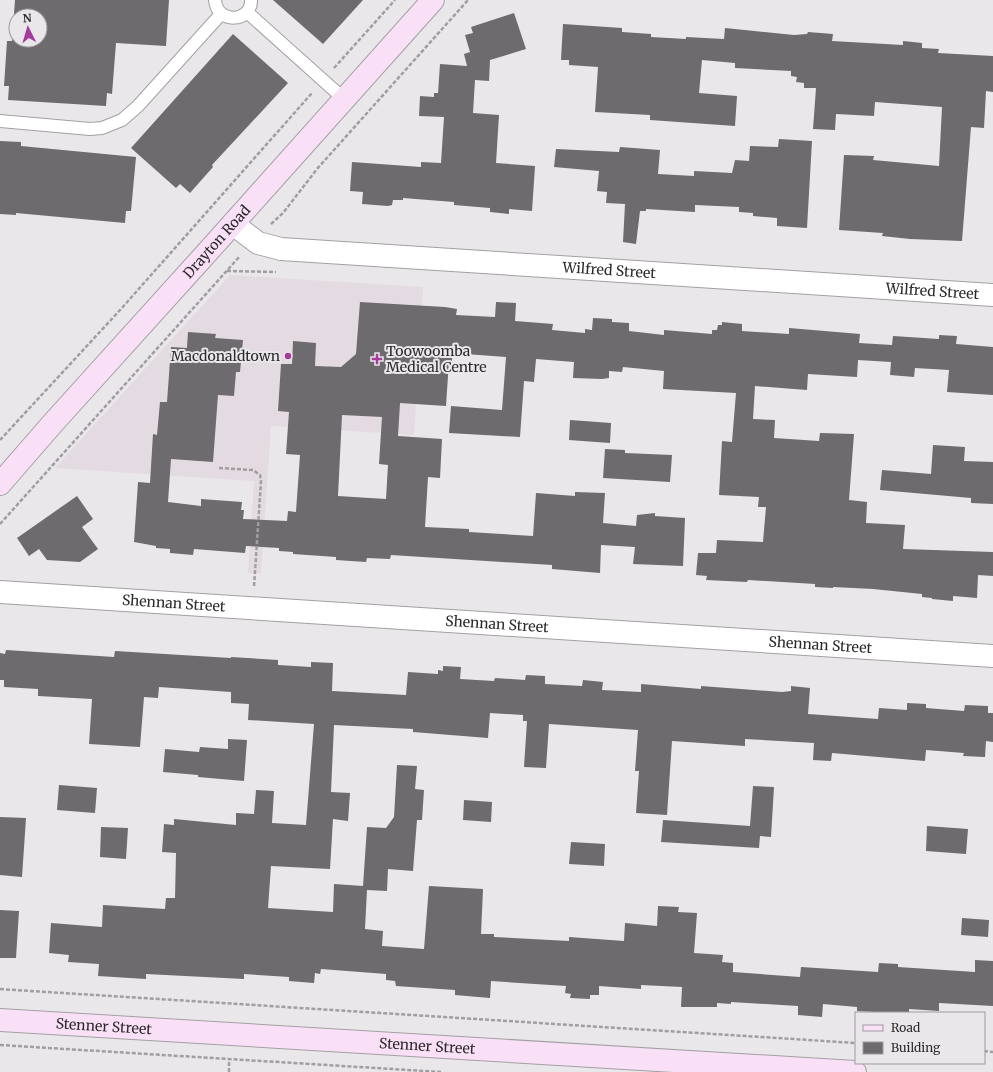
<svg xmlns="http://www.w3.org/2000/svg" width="993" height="1072" font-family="Merriweather,serif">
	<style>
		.built { fill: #e4dae2 }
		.building { fill: #6d6b6d; fill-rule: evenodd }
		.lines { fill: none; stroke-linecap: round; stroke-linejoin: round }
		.lane-casing { stroke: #a3a0a3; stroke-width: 14 }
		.street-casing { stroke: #a3a0a3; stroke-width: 24 }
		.secondary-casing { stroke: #a3a0a3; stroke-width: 24 }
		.path { stroke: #a09ea0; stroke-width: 2.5; stroke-dasharray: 4 2; stroke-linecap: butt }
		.lane { stroke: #fff; stroke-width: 12 }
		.street { stroke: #fff; stroke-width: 22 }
		.secondary { stroke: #fae0f7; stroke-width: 22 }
		.poi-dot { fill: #a43b9d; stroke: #eae7ea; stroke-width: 1.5 }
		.labels { text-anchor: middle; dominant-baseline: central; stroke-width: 4; stroke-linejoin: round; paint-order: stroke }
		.street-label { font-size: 14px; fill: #2b2a2b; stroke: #eae7ea }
		.poi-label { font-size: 14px; fill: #2b2a2b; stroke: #eae7ea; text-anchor: start }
	</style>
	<rect width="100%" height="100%" fill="#eae7ea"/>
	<path class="built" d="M230,275l193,12 -9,148 -143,-9 -10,147h-13l6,-92 -199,-13z"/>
	<path class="building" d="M15,0h154l-3,46 -50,-3 -4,51 -5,-1 -1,13 -98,-6 1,-14h-5l3,-45h5zM16,16h24v24h-24z
		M273,0h90l-40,44z
		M514,13l12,36 -36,11 -1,21 -14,-1 -2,33 26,2 -3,48 39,3 -3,45 -23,-2v5l-19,-2v-4l-36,-3v-3l-51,-4v2h-10l-1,5 -4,1 -26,-2 1,-12 -13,-1 2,-29 69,5v-5l20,1 3,-46 -25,-1 1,-20 14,1v-4h4l2,-29 27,2 -3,-12 6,-2 -5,-17 8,-2 -2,-6z
		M563,24l59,4v4l29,2v3l35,2v-2l38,2 1,-11 69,7 13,-1 1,-2 25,2 -1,7 71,4v-4l19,2v5l17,1 -1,4 55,3v36l-7,-1 -2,37 -13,-1 -9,114 -52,-2 -28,-3 1,-3 -44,-3 5,-75 30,1 -1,4 66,6 3,-59 -67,-5 -1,14 -38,-2 -1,16 -22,-1 3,-41h-12v-5l-8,-1 1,-5 -6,-1v-5l-56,-3v-5l-33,-3 -3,33 38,3 -2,30 -85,-6v-5l-55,-3 3,-45 -29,-2v-5h-8z
		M233,34l55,49 -76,82 1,2 -23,26 -10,-9 -4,4 -45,-40z
		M779,139l33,2 -5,87 -30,-2v-8l-24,-2v-3l-14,-1v-5l-44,-2v7l-49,-3v2h-6l-4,33 -13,-2 2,-38 -19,-1 1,-11 -10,-1 2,-20 -45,-4 2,-18 63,3 1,-5 40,3 -2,24 36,2v-5l38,2 3,-13 14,1 1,-15 28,1z
		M0,141l21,1v4l115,11 -5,54h-5l-1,12 -109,-10v2l-16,-1z
		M360,302l85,5 12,2 -1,6 39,2 1,-15 20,1 -1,18 38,3 -1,6 33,3v-4l7,1 1,-12 19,1v3l17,1v8l35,4v-5l48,4v-4h5l1,-5h4v-3l20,2v7l47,3v-6l71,6 -1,9 33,2 1,-9 46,3v-4l18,1 -1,8 37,3v48l-46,-3 2,-22 -34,-2 -1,9 -24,-2 1,-13 -33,-2 -1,17 -49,-3 -1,16 -52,-4 -2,33 22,1 -1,18 45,3 1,-8 34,1 -5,66 18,2 -1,21 39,2 -2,24 90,3v24l-15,-1 -1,23 -24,-2v5l-21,-2v-1l-10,-1v-3l-49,-5 -40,-2v1l-18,-1v-3l-67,-4 -1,2 -41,-2 1,-4 -11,-1 2,-22h18l1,-13 46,2 3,-35h-8l1,-10 -40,-2 3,-54 10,1 4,-49 -73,-4 1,-18 -41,-4 -1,5 -13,-1v7l-7,1 -29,-1 1,-16 -38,-3 -2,23 -10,-1 -4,56 -71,-4 2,-27 51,4 4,-53 -54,-4v8h-3l-3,45 -46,-3 -2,33 44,3 -2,39 -12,-1 -3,50 44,2v3l64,4 3,-43 39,3v-4l30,1 -2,30 33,3 1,-11 18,-2v3l30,2 -2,48 -50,-2 2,-17 -34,-2 -1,28 -48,-4v-4l-161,-10 -1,4 -23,-1 -1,4 -30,-2v-3l-43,-3v-2l-14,-1v-3l-33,-2 -1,7 -51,-4 -1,6 -23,-2v-4l-14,-1v-2l-22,-4 4,-60 12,1 3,-49 4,1 3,-33h7l4,-55 16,1 1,-16 28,2 -1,4 28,2 -3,32h-4l-2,24 -16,-1 -5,67 -42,-3 -3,43 33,4v-7l41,3 -1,8h3l-1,9 44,2 1,-10 8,1 4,-57 -14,-1 3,-42 -11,-1 3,-47h11l1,-23 23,2 -1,23 26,1 15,-13zM342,415l40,2 -3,47 9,1 -2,34 -48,-3z
		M570,420l41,3 -1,20 -41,-3z
		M933,445l32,2 -1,14 29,1v42l-22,-1v-5l-91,-8 2,-20 49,4z
		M605,449l20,1v3l47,2 -2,27 -67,-4z
		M77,496l16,23 -11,8 16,22 -18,13 -33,-2 -8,-11 -10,7 -12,-18z
		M6,650l108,7 1,-6 116,7v-1l47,3v5l33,2v-5l22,1 -1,28 74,4 2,-23 30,2v-4l5,1v-5l18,1 -1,12 34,2 1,-3 30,2 1,-5 19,1v8l37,2 1,-6 20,2 -1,8 39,2v-8l60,5v-3l81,6 9,-1v-5l19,2 -2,26 70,5 1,-11 28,2v-7l19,1v4l38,3 1,-6 23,1v7h5v29l-7,-1 -1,16 -22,-1 1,-3 -38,-3 -1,11 -93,-8 -1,8 -18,-1 1,-17 -69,-4v7l-73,-5 -5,74 -31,-2 3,-42h-4l3,-41 -89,-6 -3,44 -22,-1 3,-46h-4v-6l-33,-2 -2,25 -75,-6v-3l-79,-4 -3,67 19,1 -2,28 -15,-2 -3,50 -59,-3 -3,42 65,4 1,-28 29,2 4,-59 19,1 8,-11 3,-52 20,1 -2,23 9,1 -2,30h-5l-4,51 -25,-2 -1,22 -20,-1 -2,39 18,2 -1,15 42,3 5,-63 54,3 -2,45h13v3l75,4v-4l55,4 1,-18 32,3 1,-20 21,1 -1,5 19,1 -3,40 29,2 -1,7 11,1v9l67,5 1,-10 77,5 1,-9 19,1v3l77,5v-12l18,1v45l-54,-3v8l-30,-2v4h-16l-36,-2v-4l-34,-3 -1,13 -24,-2v-9l-67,-4v2l-14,-1v4h-36l1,-20 -41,-2v4l-42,-3v9h-9v4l-20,-1 1,-4 -6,-1 1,-7 -75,-5 -1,17 -35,-3v-5l-59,-4 -1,-5 -9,-1v-6l-65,-5 -1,5 -5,-1 -1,10 -25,-2v-4l-45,-3v5l-98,-5v5l-48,-3 1,-12 -31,-2 1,-7 -20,-2 2,-30 51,4 1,-22 62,4 1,-11h9l1,-45 -14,-1 2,-28 10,1v-6l62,6v-12l18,1 2,-24 18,1 -2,32 34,2 8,-101 -66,-4 1,-16 -18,-1v-11l-72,-5 -1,11 -14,-1 -4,50 -51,-3 3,-45 -54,-3v-7l-34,-2v-7h-4v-27l5,1z
		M228,739l19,1 -3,41 -46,-4v-2l-35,-3 2,-23 34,3 1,-5 28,2z
		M59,785l38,3 -2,25 -38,-3z
		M753,786l21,1 -3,50 -11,-1 -1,12 -98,-6 2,-22 87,6z
		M464,800l28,2 -1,20 -28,-2z
		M0,817l26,1 -4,59 -22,-2z
		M927,826l41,3 -2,25 -40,-3z
		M101,827l27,1 -2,31 -26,-2z
		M571,842l34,2 -1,22 -35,-2z
		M0,910l19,1 -3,47h-16z
		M962,918l27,2 -1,17 -27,-2z"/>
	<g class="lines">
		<g class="lane-casing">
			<path id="lane" d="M215,0c2,25 37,22 36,0
				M247,12l97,87
				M0,121l90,8 12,-1 20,-8 16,-14 83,-92"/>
		</g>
		<g class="street-casing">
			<g id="street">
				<path id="s1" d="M233,224l25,19 23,6 712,46"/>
				<path id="s2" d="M0,592l993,64"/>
			</g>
		</g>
		<g class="secondary-casing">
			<g id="secondary">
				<path id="s3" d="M0,484l53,-61 150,-166 230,-257"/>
				<path id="s4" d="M0,1020l855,52"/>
			</g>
		</g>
		<path class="path" d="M334,68l61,-68
			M271,224l12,-11 34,-44 151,-169
			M227,271l49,1
			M0,440l121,-131 191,-216
			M219,468l34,2 7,5 1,6 -7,106
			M0,524l240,-268
			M0,989l856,54
			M0,1045l441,27
			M984,1051l9,1
			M229,1072v-12"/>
		<use href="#lane" class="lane"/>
		<use href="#street" class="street"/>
		<use href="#secondary" class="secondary"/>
	</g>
	<g class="poi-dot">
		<circle cx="288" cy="356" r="4"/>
		<path d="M375 353h4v4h4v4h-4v4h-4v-4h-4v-4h4z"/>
	</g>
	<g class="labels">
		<g class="street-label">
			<text stroke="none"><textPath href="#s3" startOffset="325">Drayton Road</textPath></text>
			<text stroke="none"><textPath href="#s1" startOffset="384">Wilfred Street</textPath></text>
			<text stroke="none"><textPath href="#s1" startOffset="708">Wilfred Street</textPath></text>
			<text stroke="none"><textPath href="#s2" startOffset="174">Shennan Street</textPath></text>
			<text stroke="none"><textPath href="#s2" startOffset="498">Shennan Street</textPath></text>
			<text stroke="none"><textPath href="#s2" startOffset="822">Shennan Street</textPath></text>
			<text stroke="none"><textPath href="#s4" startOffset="104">Stenner Street</textPath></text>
			<text stroke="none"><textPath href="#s4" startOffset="428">Stenner Street</textPath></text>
		</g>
		<g class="poi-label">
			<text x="386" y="351">Toowoomba<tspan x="386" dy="16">Medical Centre</tspan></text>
			<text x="280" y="356" text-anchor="end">Macdonaldtown</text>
		</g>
	</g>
	<rect x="855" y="1012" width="130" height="52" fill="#eae7ea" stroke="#9e9b9e"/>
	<rect x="863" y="1025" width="20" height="6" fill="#fae0f7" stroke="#9e9b9e"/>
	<text x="891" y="1032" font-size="12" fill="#2b2a2b">Road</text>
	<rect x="863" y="1042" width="20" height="12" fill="#6d6b6d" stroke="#9e9b9e"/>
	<text x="891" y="1052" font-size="12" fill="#2b2a2b">Building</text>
	<g transform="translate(28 28) rotate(355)"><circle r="19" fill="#eae7ea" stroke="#9e9b9e"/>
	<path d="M0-3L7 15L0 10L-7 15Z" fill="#a43b9d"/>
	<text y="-6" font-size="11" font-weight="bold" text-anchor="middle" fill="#2b2a2b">N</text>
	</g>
</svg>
